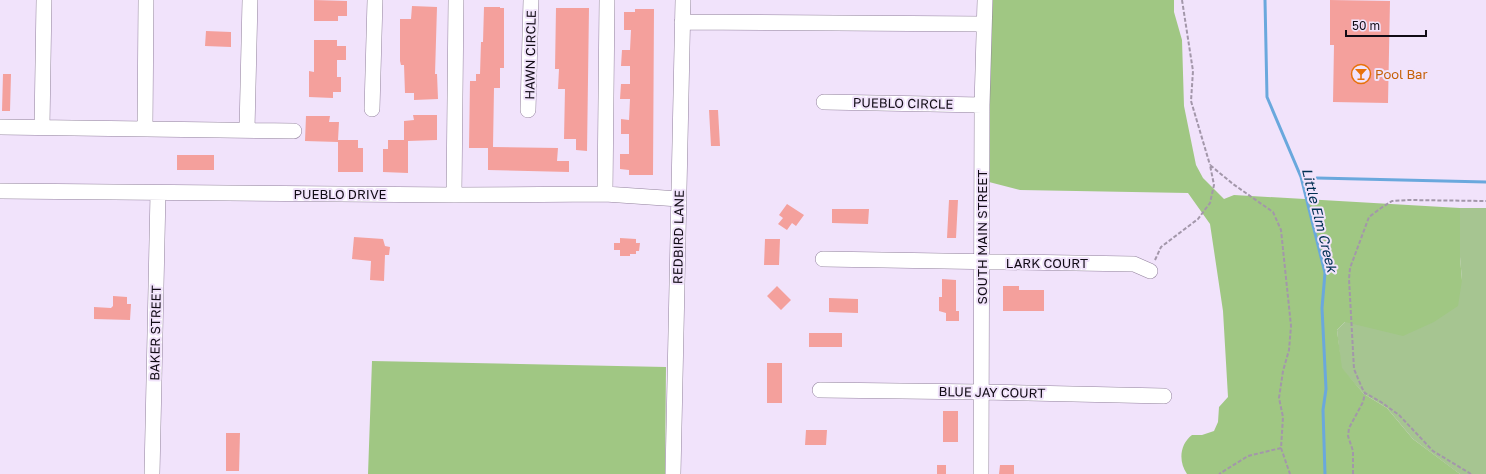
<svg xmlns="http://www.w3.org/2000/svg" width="1486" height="474" font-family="'Golos Text',sans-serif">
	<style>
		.green { fill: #a6c591 }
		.forest { fill: #a0c783 }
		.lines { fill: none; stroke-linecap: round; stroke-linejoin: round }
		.stream { stroke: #6aa8dd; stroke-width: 3 }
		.building { fill: #f4a09c }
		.minor-casing { stroke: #92829d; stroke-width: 16 }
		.path { stroke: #a397aa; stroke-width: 2; stroke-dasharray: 4 2; stroke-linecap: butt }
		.minor { stroke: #fff; stroke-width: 15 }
		.labels { text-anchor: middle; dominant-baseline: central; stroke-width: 4; stroke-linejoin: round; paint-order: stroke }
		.street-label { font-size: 13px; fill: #110b15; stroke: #f1e3fb }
		.food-label { font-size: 13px; fill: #c56008; stroke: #f1e3fb; text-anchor: start }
		.water-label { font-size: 14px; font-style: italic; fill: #003053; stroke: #f1e3fb }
	</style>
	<rect width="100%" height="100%" fill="#f1e3fb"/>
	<path class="green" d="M1460,208h26v266h-26l-7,-5 -40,-30 -26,-31 -23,-14 -23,-26 -4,-38 8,-8 117,-42 -2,-23z"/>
	<path class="forest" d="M991,0h183v12l8,28 2,66 12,59 7,13 21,21 10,-4 226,13v49l2,23 -4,26 -24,16 -31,14 -58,-14 -8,8 5,38 22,26 23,14 26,31 47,35h-273c-9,-13 -7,-30 5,-39h10l12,-4 4,-9 1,-15 9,-10 -5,-86 -13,-87 -22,-31 -168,-3 -31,-8z
		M372,361l294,6 -1,107h-297z"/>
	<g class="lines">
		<path class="stream" d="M1265,0l2,97 34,80 24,96 -3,35 4,81 -3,21 2,64
			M1317,178l169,4"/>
	</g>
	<path class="building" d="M314,0l33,1v15h-9v5h-24z
		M1330,0l60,1 -2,102 -55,-1 1,-57h-4z
		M412,6l25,1 -2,67h2l1,25 -24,1v-7h-9l-1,-28h-3l-1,-4v-42h11z
		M484,7h16v1h4v60h-4v20h-6l-1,59 65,1 -1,13h12v11l-81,-2v-22h-19l1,-67h6v-7h4l1,-32h2z
		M556,8h33l-2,143 -11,-1v-11h-12l1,-50h-7l1,-20h-4z
		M635,9h19l-1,166h-24v-5l-9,-1v-15h9v-20h-8v-15l8,1 1,-21h-10l1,-15h9v-18h-9l1,-16h8l1,-20h-7v-18h11z
		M206,31l25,1v15l-26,-1z
		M314,40h23v6h9v14h-9v17h4v15h-8v6l-24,-1v-26l5,1z
		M3,74h8l-1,37h-8z
		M709,110h9l2,36h-9z
		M413,115h24v25l-29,1v32l-25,-1v-23h5v-9h16v-19l10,-1z
		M306,116h24l-1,6h10l-1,18h20v8h5v24h-25v-30l-33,-1z
		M177,155h37v15h-37z
		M949,200h9l-2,38h-9z
		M787,204l17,11 -8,11 -4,-3 -5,7 -9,-6 5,-6 -4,-3z
		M832,209h37l-1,15 -36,-1z
		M354,237l29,2 2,7 5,1 -1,8h-4l-1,26 -14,-1 1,-19 -19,-2z
		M620,238l16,1v4h4l-1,8h-3v3h-6v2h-10v-6h-6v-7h6z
		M765,239h15l-1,26h-15z
		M942,279l14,1v31h3v10h-13v-8l-7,-2v-14h3z
		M777,286l14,14 -10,10 -14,-14z
		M1003,286h16v4h25v21h-41z
		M113,296l14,1v7h4l-1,16 -36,-1v-12l17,1 2,-2z
		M829,298l29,1v14l-29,-1z
		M809,333h33v14h-33z
		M767,363h15v40h-15z
		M943,411h15v31h-15z
		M806,430h21l-1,15h-21z
		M226,433h14l-1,38h-13z
		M937,465h9v9h-9z
		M1000,465h14v9h-15z"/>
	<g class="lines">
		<g class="minor-casing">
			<path id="minor" d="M682,22l302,2
				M824,102l158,3
				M372,109l3,-109
				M528,110l3,-110
				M0,127l294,4
				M42,127l2,-127
				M145,129l1,-129
				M247,130l3,-130
				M0,191l454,4 151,-1 74,5
				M605,194l2,-194
				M454,195l2,-195
				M823,259l311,5 16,7
				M820,390l162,2 182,4
				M152,474l6,-281
				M673,474l10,-474
				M981,474l1,-369 3,-105"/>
		</g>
		<path class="path" d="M1182,0l11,71 -2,30 19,64
			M1155,260l6,-13 37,-28 12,-16 4,-18 -4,-20 23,19 40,28 8,18 10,96 -2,24 -6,21 -4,27 4,19 -2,31 -33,8 -29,18
			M1281,448l9,26
			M1353,474v-23l-5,-15 1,-8 14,-26 2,-9
			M1471,474l-38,-23 -34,-36 -18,-13 -16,-9 -3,-5 -8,-19 -5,-90 1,-11 19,-51 12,-9 11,-7 16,-1 78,1"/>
		<use href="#minor" class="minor"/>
	</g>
	<defs>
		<g id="bar-ring" transform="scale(1)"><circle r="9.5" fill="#f1e3fb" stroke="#e8710a" stroke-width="1.5"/><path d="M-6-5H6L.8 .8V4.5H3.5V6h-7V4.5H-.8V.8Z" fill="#e8710a"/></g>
	</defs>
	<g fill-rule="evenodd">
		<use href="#bar-ring" x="1361" y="74"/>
	</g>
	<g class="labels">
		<g class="street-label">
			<text transform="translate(530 55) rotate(-89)">HAWN CIRCLE</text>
			<text transform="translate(903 103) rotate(1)">PUEBLO CIRCLE</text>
			<text x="340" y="194">PUEBLO DRIVE</text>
			<text transform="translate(678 237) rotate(-89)">REDBIRD LANE</text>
			<text transform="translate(982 237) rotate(-90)">SOUTH MAIN STREET</text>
			<text x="1047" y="263">LARK COURT</text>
			<text transform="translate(155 333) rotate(-89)">BAKER STREET</text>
			<text transform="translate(992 392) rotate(1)">BLUE JAY COURT</text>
		</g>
		<g class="food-label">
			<text x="1375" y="74">Pool Bar</text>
		</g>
		<g class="water-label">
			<text transform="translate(1320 220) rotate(76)">Little Elm Creek</text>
		</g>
	</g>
	<path d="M1346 30v6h80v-6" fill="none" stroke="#110b15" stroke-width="2"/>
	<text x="1352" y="30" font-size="12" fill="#110b15" stroke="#f1e3fb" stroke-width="3" paint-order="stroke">50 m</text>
</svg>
